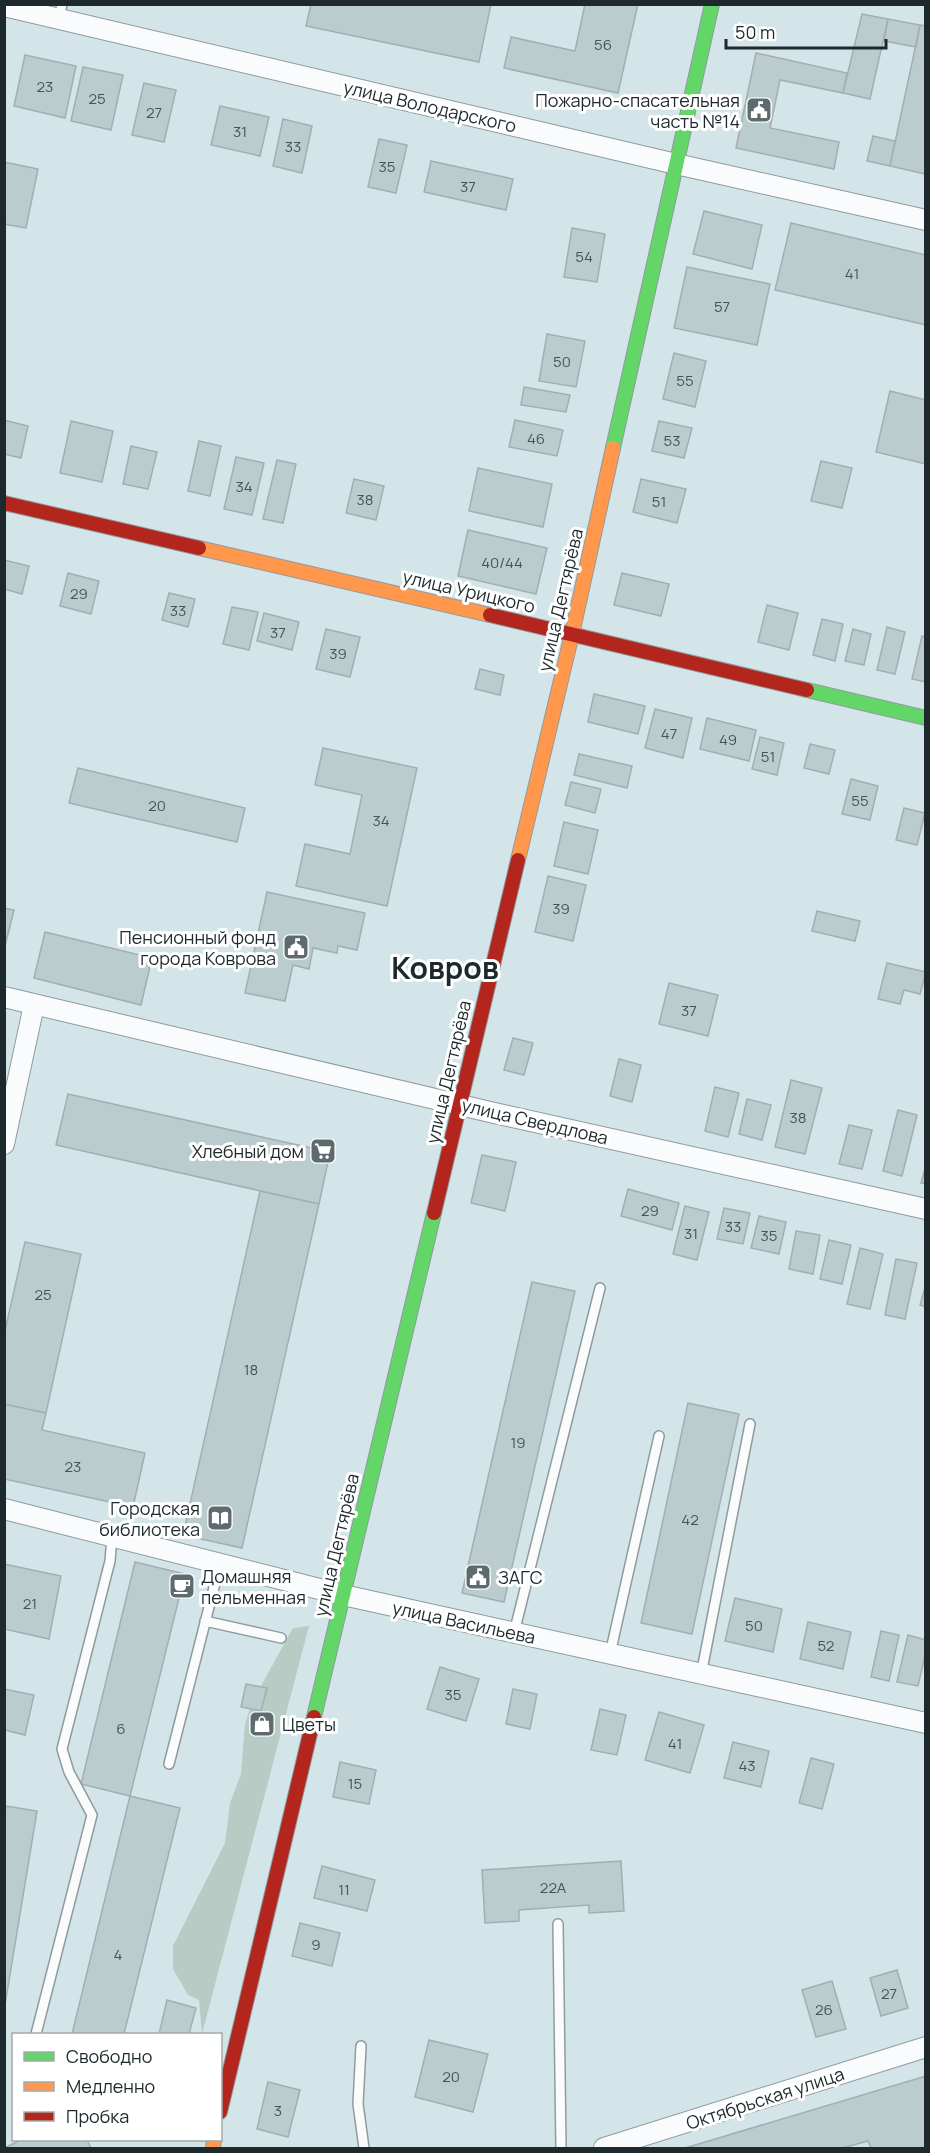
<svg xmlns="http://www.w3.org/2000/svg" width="930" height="2153" font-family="Manrope,sans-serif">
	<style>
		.green { fill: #b7ccc4 }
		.building { fill: #bacccd; stroke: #a1afb0; stroke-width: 1.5 }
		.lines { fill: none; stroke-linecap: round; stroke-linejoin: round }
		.lane-casing { stroke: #8f9b9f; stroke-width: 12 }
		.street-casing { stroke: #8f9b9f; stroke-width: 22 }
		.fast-casing { stroke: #8f9b9f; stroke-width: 16 }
		.slow-casing { stroke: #8f9b9f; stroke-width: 16 }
		.jam-casing { stroke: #8f9b9f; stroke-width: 16 }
		.lane { stroke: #f9fbfc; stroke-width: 9 }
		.street { stroke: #f9fbfc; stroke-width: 20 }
		.fast { stroke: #63d668; stroke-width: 14 }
		.slow { stroke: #ff974d; stroke-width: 14 }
		.jam { stroke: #b3261e; stroke-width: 14 }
		.labels { text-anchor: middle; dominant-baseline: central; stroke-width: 6; stroke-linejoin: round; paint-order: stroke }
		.number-label { font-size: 15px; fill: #465456 }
		.poi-label { font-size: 18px; fill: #1d292c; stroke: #fff; text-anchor: end }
		.street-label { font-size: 18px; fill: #1d292c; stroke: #fff }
		.town-label { font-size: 30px; font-weight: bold; fill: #1d292c; stroke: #fff }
	</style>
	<rect width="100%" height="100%" fill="#d4e5ea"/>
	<path class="green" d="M309,1626l-107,408 -3,-34 -11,-5 -15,-26v-23l52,-103 5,-40 11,-29 4,-50 7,-22 41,-74z"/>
	<path class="building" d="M311,4h180l-12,58 -173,-36z
		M585,4h53l-20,89 -114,-25 7,-31 64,14z
		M862,14l26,5 -18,80 -27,-6z
		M888,19l32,6 -4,22 -32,-6z
		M920,25l6,1 -1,148 -35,-8z
		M756,53l91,20 -4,20 -63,-13 -10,48 69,14 -5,27 -98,-21z
		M25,55l51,11 -11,52 -51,-12z
		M83,67l40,8 -12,55 -40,-9z
		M144,83l32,7 -12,52 -32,-7z
		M220,106l49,11 -9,39 -49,-11z
		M283,119l29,7 -10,47 -29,-7z
		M873,136l22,5 -5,25 -23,-5z
		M379,139l28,6 -11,48 -28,-6z
		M431,161l82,18 -7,31 -82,-18z
		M4,162l34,7 -12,59 -22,-4z
		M704,211l58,14 -10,44 -59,-15z
		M791,223l135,32v70l-151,-35z
		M572,228l33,6 -8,48 -33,-5z
		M687,267l83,17 -13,61 -83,-17z
		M547,334l38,7 -9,46 -37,-6z
		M674,353l32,8 -11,46 -32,-8z
		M524,387l46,8 -4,17 -45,-7z
		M890,391l36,9v64l-50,-12z
		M4,420l24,6 -7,32 -17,-4z
		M515,420l48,10 -6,26 -48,-9z
		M71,421l42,10 -11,51 -42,-9z
		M659,421l33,7 -8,30 -32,-7z
		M199,441l22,5 -11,50 -22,-5z
		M131,446l26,6 -9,37 -25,-5z
		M236,457l28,6 -12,52 -28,-6z
		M277,460l19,4 -13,59 -20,-4z
		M821,461l31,7 -10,40 -31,-7z
		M478,468l74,16 -9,43 -74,-16z
		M354,479l30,7 -8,34 -30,-7z
		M641,479l45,10 -9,34 -44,-11z
		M468,530l79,18 -11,46 -78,-18z
		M4,560l25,6 -7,28 -18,-5z
		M68,573l31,8 -8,33 -31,-8z
		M622,573l47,11 -8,32 -47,-11z
		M169,593l26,6 -7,28 -26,-7z
		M767,605l31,8 -9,37 -31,-8z
		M232,607l26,5 -9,38 -26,-6z
		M264,613l35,9 -7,28 -35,-9z
		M822,619l21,5 -8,37 -22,-6z
		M887,627l18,5 -10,42 -18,-4z
		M326,629l34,8 -10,40 -34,-8z
		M853,629l18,5 -7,31 -19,-4z
		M922,636l4,1v45l-14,-3z
		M480,669l24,6 -4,20 -25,-6z
		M594,694l51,12 -7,28 -50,-12z
		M655,709l37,9 -9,40 -38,-10z
		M707,718l49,12 -7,31 -49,-12z
		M760,737l24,6 -7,32 -25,-6z
		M810,744l25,6 -6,24 -25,-6z
		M323,748l94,20 -30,138 -91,-20 9,-42 45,10 12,-59 -47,-10z
		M579,754l53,12 -5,22 -53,-13z
		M78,768l167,40 -8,34 -168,-39z
		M851,779l27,7 -8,34 -28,-6z
		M571,782l30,7 -6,24 -30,-8z
		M904,808l21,5 -8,32 -21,-5z
		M564,822l34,8 -10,44 -34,-8z
		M548,876l38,9 -13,56 -38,-9z
		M267,892l98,21 -8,37 -19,-4 -1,7 -24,-5 -4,21 -16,-4 -8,36 -40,-8z
		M4,908l10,2 -10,40z
		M817,911l43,10 -5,20 -43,-10z
		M45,932l107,26 -11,47 -107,-27z
		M887,963l39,9 -6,22 -16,-4 -4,14 -22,-5z
		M669,983l49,12 -10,41 -49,-12z
		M513,1038l20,5 -9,32 -20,-5z
		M619,1059l22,6 -9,37 -22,-6z
		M791,1080l31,8 -17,66 -30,-7z
		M715,1087l24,6 -11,44 -23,-6z
		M68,1094l262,58 -11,52 -263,-59z
		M747,1099l24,6 -9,35 -23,-6z
		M898,1110l19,5 -15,61 -19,-5z
		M849,1125l23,5 -10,39 -23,-5z
		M482,1155l34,7 -11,49 -34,-8z
		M926,1165v19l-5,-1z
		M628,1189l51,14 -7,27 -51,-14z
		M260,1191l59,13 -77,344 -59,-13z
		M685,1206l24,6 -12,48 -24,-6z
		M724,1208l26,5 -7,31 -26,-5z
		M759,1216l27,6 -7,32 -28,-6z
		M796,1231l24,4 -7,39 -24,-5z
		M829,1240l22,5 -9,39 -22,-5z
		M25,1242l56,12 -35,159 -42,-9v-69z
		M860,1248l23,6 -13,55 -23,-5z
		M896,1259l21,4 -12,56 -20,-4z
		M532,1282l43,9 -71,311 -42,-9z
		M926,1284v23l-6,-2z
		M688,1403l51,11 -47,220 -51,-11z
		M4,1404l42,9 -4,17 103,23 -12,54 -129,-28z
		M135,1562l50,12 -55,222 -49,-12z
		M4,1564l57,12 -12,63 -45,-10z
		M735,1598l47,11 -9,43 -48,-11z
		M808,1622l43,10 -8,37 -43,-10z
		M881,1631l18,4 -10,46 -18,-4z
		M908,1635l18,5v12l-8,34 -21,-4z
		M440,1667l39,12 -13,42 -39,-12z
		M246,1684l21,4 -6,23 -20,-4z
		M4,1689l30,6 -9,40 -21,-5z
		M513,1689l24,5 -7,35 -24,-5z
		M600,1709l26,6 -9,40 -26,-5z
		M659,1712l45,13 -14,48 -45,-13z
		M733,1742l36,9 -8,36 -37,-9z
		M811,1758l23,6 -12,45 -23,-6z
		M340,1762l36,8 -7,34 -36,-7z
		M130,1796l50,12 -56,226h-52z
		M6,1806l31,5 -33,200v-197z
		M621,1861l3,50 -35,2v-8l-70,5v11l-34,2 -3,-53z
		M322,1866l53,14 -8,31 -53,-13z
		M300,1923l40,10 -8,33 -40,-10z
		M897,1970l11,38 -27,8 -11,-38z
		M832,1981l14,48 -30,8 -14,-47z
		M167,2000l29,8 -7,26h-30z
		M429,2040l59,14 -15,58 -58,-15z
		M926,2076v72h-55l-3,-7 -25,7h-158z
		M268,2082l32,8 -12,47 -31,-8z
		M21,2140h66l4,8h-87z"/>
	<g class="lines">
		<g class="lane-casing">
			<path id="lane" d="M59,19l3,-15
				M205,1621l76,17
				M514,1633l86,-345
				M610,1654l49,-218
				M701,1675l49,-251
				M169,1764l51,-200
				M558,1924l3,224
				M36,2034l56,-219 -23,-43 -7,-23 48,-188 2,-24
				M361,2046l-3,58 6,44"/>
		</g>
		<g class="street-casing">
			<path id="street" d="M4,6l672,158 250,56
				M4,997l486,115 436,97
				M4,1144l30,-139
				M4,1509l339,86 583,128
				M604,2148l322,-101"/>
		</g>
		<g class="fast-casing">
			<path id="fast" d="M613,448l99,-444
				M807,690l119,28
				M314,1717l120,-504"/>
		</g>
		<g class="slow-casing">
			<path id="slow" d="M199,548l291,67
				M518,860l54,-226 41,-186
				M213,2148l1,-8"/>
		</g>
		<g class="jam-casing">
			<path id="jam" d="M4,503l195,45
				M490,615l317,75
				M434,1213l84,-353
				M220,2112l94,-395"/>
		</g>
		<use href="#lane" class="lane"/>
		<use href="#street" class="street"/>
		<use href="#fast" class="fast"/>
		<use href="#slow" class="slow"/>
		<use href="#jam" class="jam"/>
	</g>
	<defs>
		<g id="civic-square" transform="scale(1.35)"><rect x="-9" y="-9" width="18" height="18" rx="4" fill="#5d6b6e" stroke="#fff"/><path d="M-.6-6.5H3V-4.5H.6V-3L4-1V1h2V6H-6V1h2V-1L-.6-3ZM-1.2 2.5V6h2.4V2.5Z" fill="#fff"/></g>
		<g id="supermarket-square" transform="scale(1.35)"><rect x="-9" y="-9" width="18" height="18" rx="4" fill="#5d6b6e" stroke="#fff"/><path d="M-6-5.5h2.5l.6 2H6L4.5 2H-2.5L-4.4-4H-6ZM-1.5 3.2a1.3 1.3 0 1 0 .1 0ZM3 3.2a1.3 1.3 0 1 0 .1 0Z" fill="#fff"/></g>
		<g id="library-square" transform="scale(1.35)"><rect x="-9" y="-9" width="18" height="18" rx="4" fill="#5d6b6e" stroke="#fff"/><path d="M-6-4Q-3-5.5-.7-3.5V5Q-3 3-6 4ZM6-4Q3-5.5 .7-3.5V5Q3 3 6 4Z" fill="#fff"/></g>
		<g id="cafe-square" transform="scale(1.35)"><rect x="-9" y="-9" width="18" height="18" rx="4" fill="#5d6b6e" stroke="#fff"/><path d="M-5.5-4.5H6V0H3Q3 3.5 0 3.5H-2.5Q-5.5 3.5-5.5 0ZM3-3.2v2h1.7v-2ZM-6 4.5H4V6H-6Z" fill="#fff"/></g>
		<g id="shop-square" transform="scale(1.35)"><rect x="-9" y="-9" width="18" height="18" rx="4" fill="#5d6b6e" stroke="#fff"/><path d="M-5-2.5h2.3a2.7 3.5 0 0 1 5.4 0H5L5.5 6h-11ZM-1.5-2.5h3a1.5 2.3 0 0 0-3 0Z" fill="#fff"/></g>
	</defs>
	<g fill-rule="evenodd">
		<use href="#civic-square" x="759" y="110"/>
		<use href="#civic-square" x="296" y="947"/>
		<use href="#supermarket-square" x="323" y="1151"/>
		<use href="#library-square" x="220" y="1518"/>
		<use href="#civic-square" x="478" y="1577"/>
		<use href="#cafe-square" x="182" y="1586"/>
		<use href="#shop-square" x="262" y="1724"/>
	</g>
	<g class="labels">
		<g class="number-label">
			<text x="603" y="44">56</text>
			<text x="45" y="86">23</text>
			<text x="97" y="98">25</text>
			<text x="154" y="112">27</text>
			<text x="240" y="131">31</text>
			<text x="293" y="146">33</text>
			<text x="387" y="166">35</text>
			<text x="468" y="186">37</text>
			<text x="584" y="256">54</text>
			<text x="852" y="273">41</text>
			<text x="722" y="306">57</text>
			<text x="562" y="361">50</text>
			<text x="685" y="380">55</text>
			<text x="536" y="438">46</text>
			<text x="672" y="440">53</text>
			<text x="244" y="486">34</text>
			<text x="365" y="499">38</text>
			<text x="659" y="501">51</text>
			<text x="502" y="562">40/44</text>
			<text x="79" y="593">29</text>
			<text x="178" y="610">33</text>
			<text x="278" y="632">37</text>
			<text x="338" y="653">39</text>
			<text x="669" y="733">47</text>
			<text x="728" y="739">49</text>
			<text x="768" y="756">51</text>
			<text x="860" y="800">55</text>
			<text x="157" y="805">20</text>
			<text x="381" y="820">34</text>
			<text x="561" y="908">39</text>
			<text x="689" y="1010">37</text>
			<text x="798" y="1117">38</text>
			<text x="650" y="1210">29</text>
			<text x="733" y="1226">33</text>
			<text x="691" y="1233">31</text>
			<text x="769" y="1235">35</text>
			<text x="43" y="1294">25</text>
			<text x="251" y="1369">18</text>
			<text x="518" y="1442">19</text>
			<text x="73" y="1466">23</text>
			<text x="690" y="1519">42</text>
			<text x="30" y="1603">21</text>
			<text x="754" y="1625">50</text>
			<text x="826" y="1645">52</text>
			<text x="453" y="1694">35</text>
			<text x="121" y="1728">6</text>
			<text x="675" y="1743">41</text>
			<text x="747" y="1765">43</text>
			<text x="355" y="1783">15</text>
			<text x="553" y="1887">22А</text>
			<text x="344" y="1889">11</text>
			<text x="316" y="1944">9</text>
			<text x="118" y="1954">4</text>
			<text x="889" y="1993">27</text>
			<text x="824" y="2009">26</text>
			<text x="451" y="2076">20</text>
			<text x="278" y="2110">3</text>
		</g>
		<g class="poi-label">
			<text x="740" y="100">Пожарно-спасательная<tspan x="740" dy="21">часть №14</tspan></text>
			<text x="276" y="937">Пенсионный фонд<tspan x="276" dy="21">города Коврова</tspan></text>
			<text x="304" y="1151">Хлебный дом</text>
			<text x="200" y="1508">Городская<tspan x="200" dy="21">библиотека</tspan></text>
			<text x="201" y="1576" text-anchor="start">Домашняя<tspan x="201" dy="21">пельменная</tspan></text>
			<text x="498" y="1577" text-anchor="start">ЗАГС</text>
			<text x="282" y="1724" text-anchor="start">Цветы</text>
		</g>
		<g class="street-label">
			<text transform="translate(430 106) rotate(13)">улица Володарского</text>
			<text transform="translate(469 591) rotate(13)">улица Урицкого</text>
			<text transform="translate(560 600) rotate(-77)">улица Дегтярёва</text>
			<text transform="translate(448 1072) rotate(-77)">улица Дегтярёва</text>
			<text transform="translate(535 1121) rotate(13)">улица Свердлова</text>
			<text transform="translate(336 1545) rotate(-77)">улица Дегтярёва</text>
			<text transform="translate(464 1622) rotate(12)">улица Васильева</text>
			<text transform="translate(765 2098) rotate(-18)">Октябрьская улица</text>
		</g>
		<g class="town-label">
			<text x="445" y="967">Ковров</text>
		</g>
	</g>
	<rect width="930" height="2153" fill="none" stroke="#1d292c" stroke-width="12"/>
	<rect x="12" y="2033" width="210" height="108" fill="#ffffff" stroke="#a5a9ab" stroke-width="1.5"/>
	<rect x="24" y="2052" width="30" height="9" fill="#63d668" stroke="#a5a9ab" stroke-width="1.5"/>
	<text x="66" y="2063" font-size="18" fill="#1d292c">Свободно</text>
	<rect x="24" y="2082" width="30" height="9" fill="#ff974d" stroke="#a5a9ab" stroke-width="1.5"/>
	<text x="66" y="2093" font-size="18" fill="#1d292c">Медленно</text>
	<rect x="24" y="2112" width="30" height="9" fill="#b3261e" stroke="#a5a9ab" stroke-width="1.5"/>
	<text x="66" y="2123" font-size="18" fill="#1d292c">Пробка</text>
	<path d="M726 39v9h160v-9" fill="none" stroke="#1d292c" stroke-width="3"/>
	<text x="735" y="39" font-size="18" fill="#1d292c" stroke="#ffffff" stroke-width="4.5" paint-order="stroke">50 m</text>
</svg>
